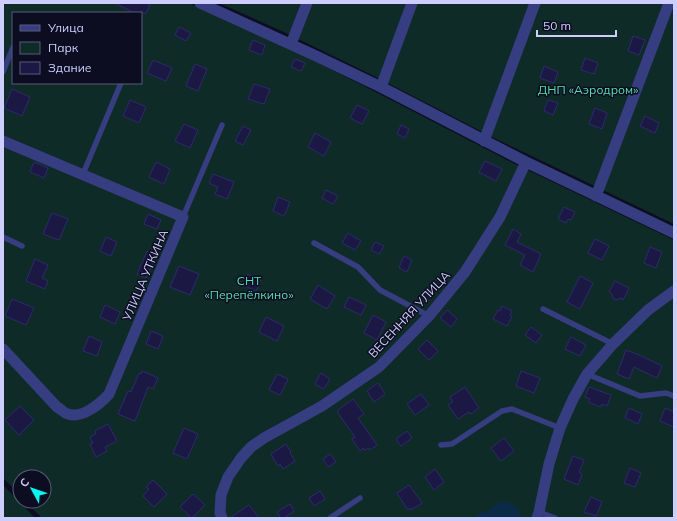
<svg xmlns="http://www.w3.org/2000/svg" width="677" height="521" font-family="Mulish,sans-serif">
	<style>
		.green { fill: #0f2b27; fill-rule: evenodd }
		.water { fill: #0b2a47 }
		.building { fill: #1b1843; stroke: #2e2a6f }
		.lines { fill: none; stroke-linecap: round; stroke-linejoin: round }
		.lane { stroke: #363d81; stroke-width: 5.5 }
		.street { stroke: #363d81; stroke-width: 11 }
		.labels { text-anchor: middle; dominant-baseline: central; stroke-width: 3; stroke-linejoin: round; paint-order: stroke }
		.park-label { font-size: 12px; fill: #56e1ac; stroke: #0d0d21 }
		.street-label { font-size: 12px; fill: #cdceff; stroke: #0d0d21 }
	</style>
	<rect width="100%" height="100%" fill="#0d0d21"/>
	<path class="green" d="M3,3h186l96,43 85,43 143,74 161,77v278h-632l-17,-17h19v-24h-24v18l-17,-17zM13,13h128v70h-128z
		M219,3h455v221l-178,-85 -120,-62 -90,-44z
		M3,485l32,33h-26l-6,-2z"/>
	<path class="water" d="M499,502h9l11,7 1,9h-45l1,-3 14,-5z"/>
	<path class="building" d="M115,3h31l4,2 -4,8h-12z
		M179,27l12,6 -5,8 -11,-6z
		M633,36l12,4 -6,15 -11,-4z
		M253,40l12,5 -3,10 -13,-5z
		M585,58l13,5 -4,11 -13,-4z
		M295,59l10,4 -4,8 -10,-4z
		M153,60l19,8 -6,13 -19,-8z
		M195,64l12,5 -9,22 -12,-5z
		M544,66l14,6 -4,11 -14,-5z
		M254,84l16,5 -6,15 -16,-5z
		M12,89l18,8 -8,19 -18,-8z
		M130,100l16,7 -7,16 -16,-7z
		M548,100l10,3 -5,12 -9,-4z
		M357,105l12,6 -7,13 -12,-6z
		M595,108l12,5 -5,16 -13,-5z
		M645,116l14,7 -4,10 -15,-7z
		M184,124l14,6 -8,18 -15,-7z
		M401,125l8,4 -4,9 -8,-4z
		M243,126l8,4 -8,15 -8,-4z
		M315,133l16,9 -7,14 -16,-9z
		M485,161l17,8 -6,12 -17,-9z
		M34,162l14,6 -4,10 -14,-6z
		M156,162l14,7 -6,15 -15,-7z
		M213,174l21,8 -7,17 -12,-5 3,-7 -9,-4z
		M326,190l12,6 -5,8 -11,-6z
		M278,197l12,5 -6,14 -11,-5z
		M564,207l11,5 -4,8 -3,-1 -2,4 -8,-4z
		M52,213l16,6 -9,21 -16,-6z
		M148,214l13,6 -4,9 -13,-5z
		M513,229l8,5 -4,8 24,12 -8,18 -13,-7 5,-10 -20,-10z
		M348,233l13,8 -6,9 -13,-7z
		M106,237l11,5 -6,14 -11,-5z
		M595,239l14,7 -7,14 -14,-7z
		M375,242l9,4 -5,8 -8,-4z
		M650,247l12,5 -6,16 -12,-5z
		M147,251l9,5 -10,22 -9,-4z
		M404,256l8,4 -5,12 -8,-4z
		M35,259l13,6 -6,13 6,3 -3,8 -19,-8z
		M179,266l20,8 -9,21 -20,-8z
		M248,274l13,6 -5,11 -13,-6z
		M580,276l13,7 -13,26 -13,-7z
		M615,281l14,7 -6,12 -2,-2 -5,2 -3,-2 -1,-4 -3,-2z
		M318,285l17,11 -8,13 -17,-10z
		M349,297l17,8 -5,10 -17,-8z
		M12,299l22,9 -8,17 -21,-9z
		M105,305l15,7 -5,12 -15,-7z
		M502,306l10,5 -2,4 2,1 -5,10 -14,-7 5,-9 2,1z
		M447,310l10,9 -6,8 -11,-9z
		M373,315l13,7 -9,18 -13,-7z
		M266,317l18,9 -7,15 -18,-9z
		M531,327l11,8 -6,8 -11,-8z
		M151,331l12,5 -5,13 -12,-5z
		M89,336l13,6 -5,14 -14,-5z
		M571,337l15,8 -6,11 -15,-7z
		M427,340l11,11 -9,9 -11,-11z
		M626,350l13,5 23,11 -5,12 -23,-11 -5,12 -12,-5z
		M142,371l16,7 -5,11 -5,-2 -13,34 -17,-7 10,-23 3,1 8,-19 2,1z
		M521,371l19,7 -6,15 -18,-7z
		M321,373l9,6 -6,10 -9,-5z
		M277,374l11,5 -8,16 -11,-5z
		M378,383l7,11 -11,8 -7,-11z
		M465,387l14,21 -8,6 -2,-2 -11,7 -10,-14 5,-3 -3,-5z
		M589,387l22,8 -4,11 -5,-2 -1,3 -13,-5 2,-3 -5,-2z
		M421,394l8,11 -14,10 -8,-11z
		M353,399l11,15 -6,4 19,27 -7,5 -1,-2 -5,2 -1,-2 -3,3 -8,-12 3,-2 -17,-24v-3z
		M20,406l14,14 -15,15 -14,-15z
		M629,408l13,6 -4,10 -13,-6z
		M665,408l9,4v15l-14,-6z
		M108,424l9,17 -12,6 2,4 -11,6 -6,-13 3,-1 -3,-6 6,-3 -1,-3z
		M184,428l14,6 -11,25 -14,-6z
		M407,431l5,7 -11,8 -5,-7z
		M504,438l10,13 -13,10 -10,-13z
		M286,444l5,8 -1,1 5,8 -12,8 -3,-5 -2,2 -7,-12z
		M330,454l6,8 -8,5 -5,-8z
		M573,456l11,4 -5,12 3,2 -4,11 -14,-6z
		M630,468l11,5 -6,14 -11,-4z
		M435,469l9,13 -10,8 -9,-13z
		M153,480l14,14 -13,13 -11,-11 6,-7 -3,-2z
		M409,485l13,18 -11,7 -1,-2 -2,2 -11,-17z
		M320,491l5,8 -11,7 -5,-8z
		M193,494l12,11 -13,13 -12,-11z
		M591,497l11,5 -6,14 -12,-4z
		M290,504l4,7 -10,7h-3l-4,-6z
		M249,505l10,13h-29z"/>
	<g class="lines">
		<path class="lane" d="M3,72l10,-25
			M83,174l38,-91
			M183,217l39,-92
			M3,237l19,9
			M314,243l44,24 22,23 49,26
			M543,309l70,35
			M587,374l53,22 26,-3 8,3
			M441,445l11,-1 50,-33 10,-2 48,19
			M539,512l16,6
			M330,518l30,-20"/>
		<path class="street" d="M200,3l114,52 67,32 145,75 148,71
			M291,44l16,-41
			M381,87l31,-84
			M3,141l180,76 -74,177c-9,10 -27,25 -41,20 -4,-1 -7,-5 -11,-7l-54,-58
			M484,141l51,-138
			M596,196l73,-193
			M222,518l-2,-5 1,-18 7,-18 13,-19 10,-11 13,-9 58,-32 57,-39 50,-51 36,-44 35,-55 26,-55
			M537,518l2,-6 10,-48 11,-36 13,-29 14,-25 26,-30 35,-34 26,-19"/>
	</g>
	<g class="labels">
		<g class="park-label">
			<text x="588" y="89">ДНП «Аэродром»</text>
			<text x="249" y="280">СНТ<tspan x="249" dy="14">«Перепёлкино»</tspan></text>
		</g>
		<g class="street-label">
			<text transform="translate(145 275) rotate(-67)">УЛИЦА УТКИНА</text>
			<text transform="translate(409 314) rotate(-47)">ВЕСЕННЯЯ УЛИЦА</text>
		</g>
	</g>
	<rect width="677" height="521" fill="none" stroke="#cdceff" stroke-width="8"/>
	<rect x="12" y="12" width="130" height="72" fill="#0d0d21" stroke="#5a5a7a"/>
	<rect x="20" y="25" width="20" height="6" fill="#363d81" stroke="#5a5a7a"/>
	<text x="48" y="32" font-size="12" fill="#cdceff">Улица</text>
	<rect x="20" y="42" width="20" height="12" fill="#0f2b27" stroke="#5a5a7a"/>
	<text x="48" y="52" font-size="12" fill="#cdceff">Парк</text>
	<rect x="20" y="62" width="20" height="12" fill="#1b1843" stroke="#5a5a7a"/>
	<text x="48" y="72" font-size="12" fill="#cdceff">Здание</text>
	<g transform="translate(32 489) rotate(310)"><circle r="19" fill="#0d0d21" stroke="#5a5a7a"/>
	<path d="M0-3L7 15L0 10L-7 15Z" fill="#00f8f0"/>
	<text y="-6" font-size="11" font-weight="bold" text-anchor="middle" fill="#cdceff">С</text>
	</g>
	<path d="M537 30v6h79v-6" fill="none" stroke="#cdceff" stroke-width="2"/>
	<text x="543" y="30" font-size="12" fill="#cdceff" stroke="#0d0d21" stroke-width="3" paint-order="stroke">50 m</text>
</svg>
